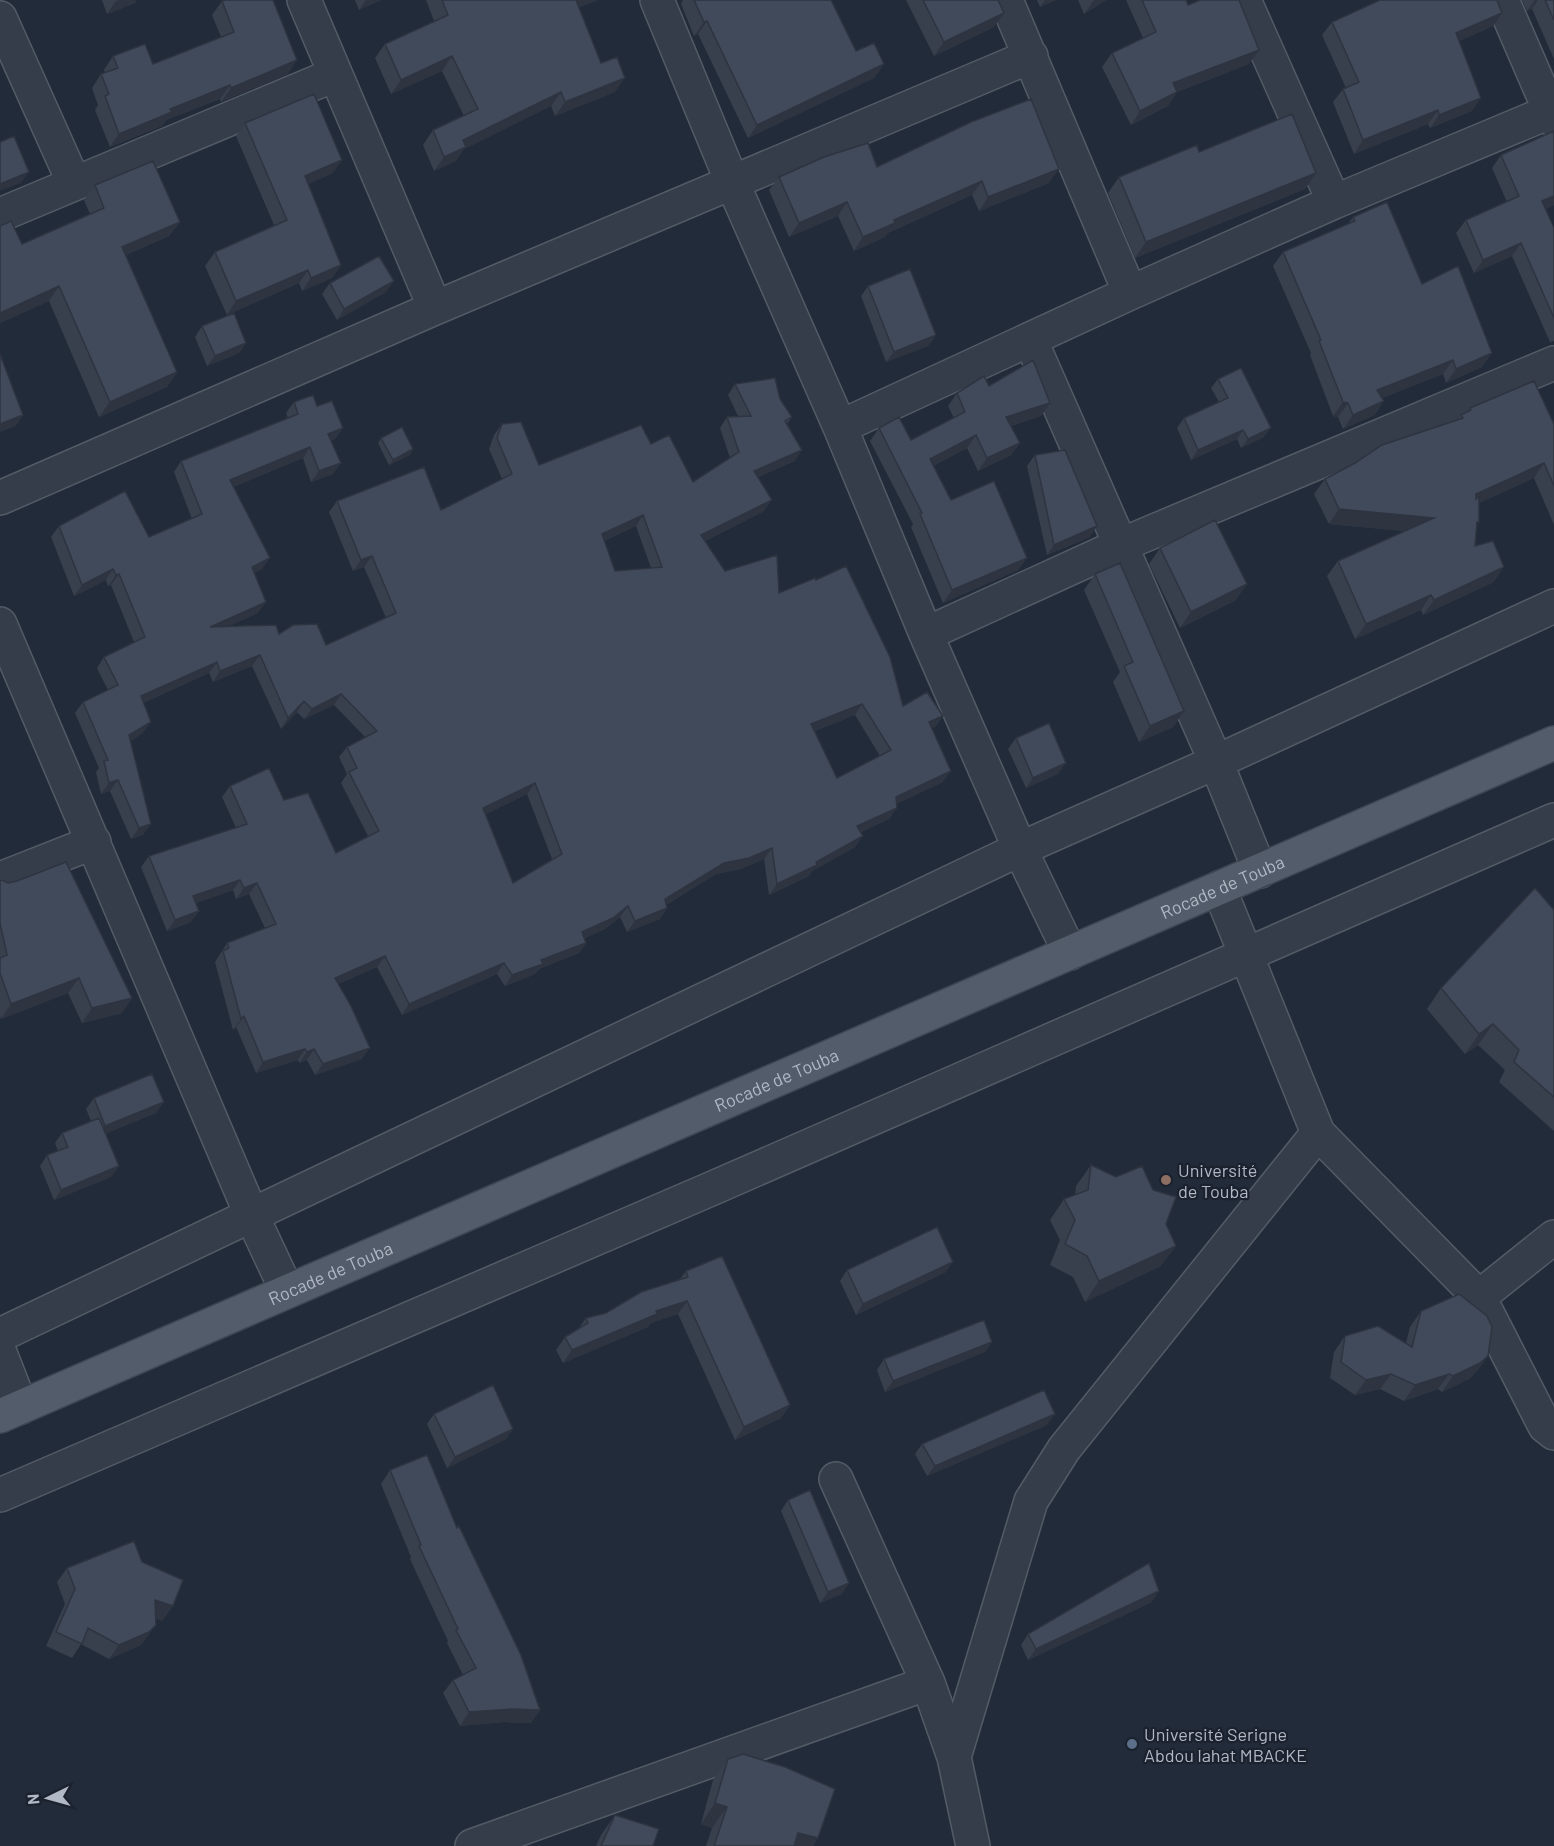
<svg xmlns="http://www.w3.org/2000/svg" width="1554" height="1846" font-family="Barlow,sans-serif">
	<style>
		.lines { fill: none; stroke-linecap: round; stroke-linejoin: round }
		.minor-casing { stroke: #535b67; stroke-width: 36 }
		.major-casing { stroke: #3f4653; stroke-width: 36 }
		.minor { stroke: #353d4a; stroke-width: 33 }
		.major { stroke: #535c6a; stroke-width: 33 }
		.wall { fill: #38404e; fill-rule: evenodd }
		.shaded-wall { fill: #2e3440 }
		.building { fill: #414a5b; stroke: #2e3440; stroke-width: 1.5; fill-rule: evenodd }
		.education-dot { fill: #8d6e63; stroke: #1b222e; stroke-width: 2 }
		.service-dot { fill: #5c6f8a; stroke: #1b222e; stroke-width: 2 }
		.labels { text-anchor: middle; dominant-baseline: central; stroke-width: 4.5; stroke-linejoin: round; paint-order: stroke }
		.street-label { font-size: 18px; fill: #b0b8c6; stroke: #1b222e }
		.poi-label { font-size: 18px; fill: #b0b8c6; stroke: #1b222e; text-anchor: start }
	</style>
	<rect width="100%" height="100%" fill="#222b39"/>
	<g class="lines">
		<g class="minor-casing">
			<path id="minor" d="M304,0l131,308
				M657,0l75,182 108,245 86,207 94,215 50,104
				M1006,0l124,293
				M1244,0l90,202
				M1502,0l52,120
				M0,18l74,165
				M0,215l334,-140
				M1030,339l186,423 44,109
				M840,427l290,-134 204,-91 220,-92
				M0,498l435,-190 596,-252
				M0,624l251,590 36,77
				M926,634l195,-89 433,-182
				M0,879l94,-37
				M1219,888l99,245 161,164 66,129 9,7
				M1479,1297l75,-60
				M0,1335l1020,-486 196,-87 338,-156
				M0,1353l21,54
				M836,1479l92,204 26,74 19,89
				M0,1495l713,-307 841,-368
				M954,1757l77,-256 33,-52 254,-316
				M472,1846l456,-163"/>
		</g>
		<g class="major-casing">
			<g id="major">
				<path id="s1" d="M0,1416l1554,-673"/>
			</g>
		</g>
		<use href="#minor" class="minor"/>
		<use href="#major" class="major"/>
	</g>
	<path class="wall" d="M102,0h35l-2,3 -28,11z
		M355,0h26l-22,10z
		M426,0h172l-19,7 22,56 14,29 -60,24 -4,-10 -87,43 -8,12 -22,10 -11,-26 10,-15 31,-14 -22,-45 -51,23 -16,-36 10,-14 49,-23z
		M683,0h148l25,51 28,13 -10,14 -126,60 -50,-104 -4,2 -13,-32z
		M906,0h92l-4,27 -60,29z
		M1037,0h19l-16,7z
		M1078,0h28l-22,14z
		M1126,0h60l2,5 61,59 -72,28 -9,14 -37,19 -29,-58 10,-14 31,-15z
		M1522,0h32v59l-22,-50 -5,2z
		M222,1l66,73 -67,28 -1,-3 -54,21 -4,6 -52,21 -15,-37 3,-5 -6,-17 9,-14 4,-1 -1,-3 9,-14 40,8 68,-27 -9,-22z
		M1502,13l-9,13 -34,15 13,70 -42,17 -2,-4 -74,30 -21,-52 10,-13 3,-1 -24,-53 10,-13z
		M245,123l88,50 -25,11 33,81 -9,13 -30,13 -3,-8 -72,32 -22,-49 10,-14 59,-27 -38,-89z
		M1554,131v74l-8,4 8,19v113l-4,1 -38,-86 -38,17 -18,-40 10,-13 41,-18 -15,-34 9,-13z
		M1199,152l117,21 -11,16 -170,69 -27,-65 11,-16z
		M877,167l172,16 -70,28 -7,-16 -84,38 -3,4 -31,14 -16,-35 -49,21 -20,-47 10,-13z
		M95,185l85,37 -11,14 -43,19 51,117 -10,15 -68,30 -50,-116 -49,22v-97l22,18 68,-30 -6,-14z
		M1353,217l139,136 -10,14 -36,16 -3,-9 -61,24 -7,17 -32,14 -5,-12 -5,-1 -23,-61 1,-2 -38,-87 10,-14 65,-28z
		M330,283l56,9 -49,28 -15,-26z
		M868,286l68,49 -8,11 -42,16 -25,-66z
		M202,326l44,17 -7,10 -32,13 -12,-29z
		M1218,379l46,58 -23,11 -4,-9 -46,21 -14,-32 7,-10 35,-16 -8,-14z
		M735,384l45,15 12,18 -5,7 8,37 -37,16 6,34 -59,30 20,30 54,22 124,113 40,10 -8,11 -4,1 12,54 -47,22 -7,15 -28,13 -6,15 -43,24 -3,5 -40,19 -5,-36 -23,10 -25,5 -50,31 1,3 -7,11 -33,13 -7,-15 -15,12 -20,9 1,5 -7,10 -40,16 -4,5 -30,12 -8,-12 -95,41 -25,-48 -39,17 24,75 -47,16 -8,-15 -8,3 -1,-3 -42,13 -20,-46 -3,3 -18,-68 12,-19 38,-15 -16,-34 -13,5 -3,-9 -37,13 -5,19 -24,9 -26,-64 8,-11 87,-28 -14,-31 8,-11 54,14 52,53 32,-17 -27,-53 6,-9 -8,-17 8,-10 18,-10 -31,-32 -30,14 -7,-7 -16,17 -29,-63 -39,16 -4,-9 -66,30v30l-13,8 13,94 -12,4 -21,-48 -9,3 -5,-22 3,-4 -24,-55 8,-11 25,-12 -11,-22 7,-11 30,-15 -23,-57 -3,1 -2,-6 -32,16 -23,-59 8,-11 90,11 43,-18 -18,-47 7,-11 107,-43 -2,-5 8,-11 23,4 26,22 -8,11 -4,2 2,33 -22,8 -8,-24 -70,29 29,82 -8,4 4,40 -29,13 50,8 47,11 60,-27 -22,-51 -11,4 -24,-59 8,-11 104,9 61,-31 -13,-30 5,-14 8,-11 37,41 112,-21 42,38 37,-24 -10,-30 7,-11 11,-1 -10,-21zM636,526l15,42 -36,3 -11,-30zM855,715l25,41 -43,22 -22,-47zM527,794l25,65 -39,24 -27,-69z
		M989,386l61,17 -9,13 -30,10 9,17 -9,12 -33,16 -11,-23 -34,18 18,34 76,58 -9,12 -75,33 -32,-76 2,-3 -43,-83 9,-13 32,12 43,-22 -6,-12 9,-13z
		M1470,408l84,16v101l-20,-47 -55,25 -4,43 19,36 -71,33 -2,-5 -66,29 -28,-63 11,-15 67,-30 -76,-7 -15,-30 11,-15 133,-60 3,-4 7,-3z
		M381,438l32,11 -3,6 -21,10 -11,-22z
		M1035,455l55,82 -43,18 -20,-89z
		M1160,548l76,52 -56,28 -31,-64z
		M1095,574l89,137 -11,16 -34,15 -26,-60 7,-10 -36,-82z
		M1016,738l42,36 -32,14 -18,-39z
		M0,881l132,117 -10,15 -40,10 -14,-30 -67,26 -1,-3z
		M1554,910v221l-55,-49 6,-12 -27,-25 -13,9 -38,-45 14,-21z
		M94,1098l62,15 -50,20 13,33 -8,11 -57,23 -14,-34 7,-11 11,-4 -3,-8 7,-10 29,-12 -5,-12z
		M1091,1165l75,59 -5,42 -76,36 -12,-25 -23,-12 10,-25 -10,-20 14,-21 11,-4 1,-9z
		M847,1270l99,2 -90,43 -16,-34z
		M686,1271l104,134 -9,13 -46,22 -57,-126 -27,9 -3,4 -85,36 -7,-13 9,-13 13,-8 8,-11 20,-5 74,-34z
		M1421,1311l67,45 -11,15 -8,8 -27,13 -4,-3 -34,12 -24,-12 -25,6 -25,-17 4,-26 11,-16 61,7 4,-16z
		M992,1342l-7,10 -100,40 -8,-22 7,-11z
		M434,1414l79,15 -7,10 -59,29 -20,-44z
		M1047,1425l-120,51 -12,-22 7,-10z
		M390,1470l67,58 83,182 -9,13 -27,-1 -44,4 -17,-33 10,-13 10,-5 -16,-32 1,-2 -38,-82 1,-2 -30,-73z
		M788,1500l54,94 -22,9 -39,-92z
		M67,1568l106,38 -11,15 -6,-3 -11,22 -6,6 -30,13 -28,-15 -9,14 -26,-12 19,-42 -8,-22z
		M1152,1602l-124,58 -7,-15 7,-11z
		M728,1759l90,79 -5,8h-107l6,-18 -11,-4 12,-44z
		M615,1815l38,31h-57l5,-11z"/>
	<path class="shaded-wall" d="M119,0h18l-2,3 -28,11 9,-13z
		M366,0h15l-22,10z
		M574,0h24l-33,13z
		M1045,0h11l-16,7z
		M1094,0h12l-22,14z
		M1535,0h3l-6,9 -5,2z
		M1004,13l-10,14 -60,29 10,-14z
		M1502,13l-9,13 -46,21 9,-14z
		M707,21l-9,13 -4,2 10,-14z
		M1259,50l-10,14 -86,33 10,-14z
		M452,56l-10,15 -51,23 10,-14z
		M297,60l-9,14 -67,28 10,-14z
		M884,64l-10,14 -126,60 9,-13z
		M625,78l-10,14 -60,24 10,-14z
		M230,85l-10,14 -54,21 -4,6 -52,21 9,-13 51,-25z
		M561,92l-10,14 -87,43 -8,12 -22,10 10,-14 19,-17z
		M1177,92l-9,14 -37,19 9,-14z
		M1481,98l-9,13 -42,17 9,-13z
		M1438,110l-10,14 -74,30 9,-14z
		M342,160l-9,13 -37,16 9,-13z
		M1059,169l-10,14 -70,28 9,-14z
		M29,172l-8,11 -21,8v-7z
		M1316,173l-11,16 -170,69 11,-16z
		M982,181l-10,14 -84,38 -3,4 -31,14 9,-14 31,-17z
		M1554,196v9l-21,10 9,-14z
		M847,202l-9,14 -49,21 10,-14z
		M180,222l-11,14 -57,25 10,-14z
		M1521,243l-9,13 -38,17 9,-13z
		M341,265l-9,13 -30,13 9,-13z
		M308,270l-9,13 -72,32 9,-14z
		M394,281l-8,11 -49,28 7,-11z
		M59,286l-10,15 -49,22v-10z
		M936,335l-8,11 -42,16 8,-10z
		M246,343l-7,10 -32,13 8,-10z
		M1492,353l-10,14 -36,16 10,-14z
		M1453,360l-10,14 -76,30 10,-14z
		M177,372l-10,15 -68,30 11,-15z
		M1384,401l-9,14 -32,14 10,-14z
		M1343,402l5,1 -10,14 -5,-1z
		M1050,403l-9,13 -44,14 9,-13z
		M23,415l-7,11 -16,6v-8z
		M343,428l-8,11 -14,6 7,-11z
		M1271,428l-7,9 -23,11 7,-9z
		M1243,430l-6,9 -46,21 7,-10z
		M976,435l-9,13 -46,24 9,-13z
		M1020,443l-9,12 -33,16 9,-13z
		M310,447l-7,11 -81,33 8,-11z
		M413,449l-3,6 -21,10 4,-5z
		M802,450l-7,11 -49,21 8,-11z
		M341,463l-8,11 -22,8 8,-11z
		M1544,463l-10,15 -68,31 10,-15z
		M772,500l-8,11 -70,35 7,-11z
		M1339,509l95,9 -11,15 -94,-9z
		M643,515l-7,11 -42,19 8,-11z
		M1097,526l-7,11 -43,18 7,-10z
		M372,556l-8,11 -11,4 8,-11z
		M270,558l-8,11 -18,9 8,-11z
		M1027,558l-9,12 -75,33 9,-13z
		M1504,567l-10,15 -71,33 11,-15z
		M113,569l-7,11 -32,16 8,-11z
		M119,574l-8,11 -3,1 8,-11z
		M1247,584l-11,16 -56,28 11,-16z
		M1431,595l-10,15 -66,29 11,-15z
		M266,602l-8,11 -55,25 7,-11z
		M260,655l-8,11 -39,16 7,-11z
		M217,662l-8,11 -76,34 8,-11z
		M341,694l-7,11 -30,14 8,-10z
		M304,701l-7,11 -16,17 7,-11z
		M862,704l-7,11 -51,20 7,-11z
		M1184,711l-11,16 -34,15 11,-16z
		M943,716l-8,11 -14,6 8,-11z
		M151,722l-8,11 -22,13 8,-11z
		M1066,763l-8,11 -32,14 7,-10z
		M951,771l-8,11 -55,26 8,-11z
		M118,780l-8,11 -9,3 8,-11z
		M535,783l-8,11 -51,25 7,-11z
		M897,808l-8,11 -40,18 8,-11z
		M151,824l-8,11 -12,4 8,-11z
		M863,836l-8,11 -43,24 -3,5 -40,19 8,-11z
		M772,848l-8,11 -23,10 -25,5 -59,36 8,-11 59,-36z
		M240,880l-7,10 -47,17 7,-11z
		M257,883l-8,11 -13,5 8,-11z
		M628,906l-8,11 -15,12 -30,14 7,-11z
		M667,908l-7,11 -33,13 8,-11z
		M199,911l-8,11 -24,9 8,-11z
		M586,943l-7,10 -40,16 -4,5 -30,12 7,-11 29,-15z
		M385,956l-8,11 -50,22 8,-11z
		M504,963l-7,11 -95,41 7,-11z
		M79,978l-11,15 -67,26 10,-15z
		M132,998l-10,15 -40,10 10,-15z
		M244,1016l-8,11 -3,3 8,-11z
		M1493,1024l-15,21 -13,9 14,-20z
		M370,1048l-8,11 -47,16 8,-11z
		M305,1049l-7,11 -42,13 7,-11z
		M314,1049l-7,11 -8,3 8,-11z
		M164,1102l-8,11 -58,24 7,-11z
		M119,1166l-8,11 -57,23 7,-10z
		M1176,1246l-15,20 -76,36 14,-21z
		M953,1262l-7,10 -90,43 7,-11z
		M687,1301l-9,13 -27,9 -3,4 -85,36 9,-13 84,-39z
		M992,1342l-7,10 -100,40 8,-11z
		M1488,1356l-11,15 -8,8 -27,13 11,-16z
		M1391,1374l-11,15 -25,6 11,-15z
		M1449,1374l-11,15 -34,12 11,-16z
		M790,1405l-9,13 -46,22 9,-13z
		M1055,1414l-8,11 -120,51 8,-10z
		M513,1429l-7,10 -59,29 8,-11z
		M849,1583l-7,11 -22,9 8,-11z
		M1159,1591l-7,11 -124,58 8,-11z
		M155,1600l18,6 -11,15 -17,-7z
		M156,1625l-11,15 -6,6 -30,13 10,-14z
		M513,1709l27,1 -9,13 -27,-1 -44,4 9,-14z
		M715,1803l12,4 -15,21 -11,-4z
		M798,1833l20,5 -5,8h-24z"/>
	<path class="building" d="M225,0h48l24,60 -66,28 -1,-3 -60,24 2,3 -53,22 -14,-38 4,-2 -8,-20 17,-6 -5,-12 32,-12 8,20 81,-32 -12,-31z
		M442,0h134l25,63 16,-6 8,21 -60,24 -4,-10 -98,48 3,7 -22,10 -11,-27 45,-21 -26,-53 -51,24 -16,-36 63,-29z
		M694,0h137l25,51 18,-8 10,21 -127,61 -50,-104 -3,1z
		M923,0h75l6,13 -60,29z
		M1142,0h44l2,5 12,-5h39l20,50 -86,33 4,9 -37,19 -28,-58 44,-21z
		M1380,0h117l5,13 -46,20 25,65 -42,17 -1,-5 -75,30 -20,-51 16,-7 -27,-60z
		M1545,0h9v20z
		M314,94l28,66 -37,16 36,89 -30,13 -3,-8 -72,31 -21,-49 72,-32 -42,-97z
		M1031,99l28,70 -71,28 -6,-16 -88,39 1,3 -32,14 -16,-35 -48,21 -20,-46 45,-20 44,-14 9,24 94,-45z
		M1292,114l24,59 -170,69 -27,-65 78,-32 2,7z
		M1554,131v65l-12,5 12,27v90l-33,-75 -38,17 -17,-40 53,-24 -18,-41z
		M14,136l15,36 -29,12v-42z
		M153,161l27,61 -58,25 55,125 -67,30 -51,-116 -59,27v-87l11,-5 11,23 82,-36 -9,-23z
		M1387,202l35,82 36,-18 34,87 -36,16 -3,-9 -76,30 7,11 -31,14 -5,-12 -5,-1 -24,-61 2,-1 -38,-88 72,-31 -2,-4z
		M379,256l15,25 -50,28 -14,-26z
		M910,269l26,66 -42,17 -26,-66z
		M234,313l12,30 -31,13 -13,-30z
		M0,354l23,61 -23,9z
		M1033,360l17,43 -44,14 14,26 -33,15 -11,-23 -46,24 21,41 43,-19 33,77 -75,32 -32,-76 2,-1 -43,-85 20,-11 12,23 54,-28 -8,-19 27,-17 5,10z
		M1241,368l30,60 -23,11 -5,-9 -45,20 -14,-32 44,-20 -10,-19z
		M775,378l5,21 12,18 -7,4 17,29 -48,21 18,29 -71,35 24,36 52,-16 2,38 36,-15 1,2 30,-14 44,91 13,49 24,-14 16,24 -14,6 22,49 -55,26 1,11 -40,18 6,10 -47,26 1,3 -40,19 -5,-36 -23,10 -25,5 -59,36 2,9 -32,13 -7,-15 -15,12 -31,14 4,11 -45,17 2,4 -31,11 -8,-12 -95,41 -24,-48 -50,22 16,28 19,42 -47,16 -9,-15 -7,3 -2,-3 -42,13 -19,-46 -3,3 -18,-68 6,-3 -2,-5 49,-19 -19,-41 -13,5 -4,-8 -47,16 6,15 -24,9 -26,-64 98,-32 -17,-38 39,-18 15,32 24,-7 28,60 43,-22 -30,-59 8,-4 -10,-21 30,-16 -36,-37 -29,15 -8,-8 -16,17 -28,-63 -40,16 -3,-9 -76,34 10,26 -22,13 22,89 -12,4 -21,-48 -9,3 -5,-22 4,-1 -25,-58 35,-17 -14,-28 41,-20 -26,-63 -3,1 -3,-6 -31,16 -23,-59 66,-35 24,46 53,-23 -21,-53 117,-47 -4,-12 19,-7 4,11 15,-5 11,27 -15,6 13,29 -22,8 -9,-24 -80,33 40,78 -18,9 14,35 -56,25 66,-2 3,9 14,-9 24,-1 9,21 70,-32 -24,-57 -11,4 -24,-59 87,-34 17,43 71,-36 -15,-36 5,-14 19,-2 18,43 102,-40 10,19 18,-9 24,47 46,-30 -12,-35 24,-1 -16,-32zM643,515l19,52 -47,4 -13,-37zM862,704l29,46 -54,28 -26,-54zM535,783l27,71 -49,29 -30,-75z
		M1534,381l20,43v62l-10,-23 -68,31v5l3,-2v25h-2l-2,24 18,-5 11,26 -70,33 -3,-5 -65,29 -28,-63 96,-43 -95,-9 -14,-30 30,-16 27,-18 81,-27 -2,-3 10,-5 -1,-2z
		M402,427l11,22 -20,11 -12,-22z
		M1065,450l32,76 -43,19 -19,-90z
		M1215,520l32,64 -56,28 -31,-64z
		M1120,563l64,148 -34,15 -26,-60 9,-4 -38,-88z
		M1049,723l17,40 -33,15 -17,-40z
		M66,862l66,136 -40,10 -13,-30 -68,26 -11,-31v-15l7,-3 -7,-32v-42l2,-1 6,3 9,-2z
		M1535,888l19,22v187l-40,-35 5,-12 -26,-26 -14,10 -38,-46z
		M152,1074l12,28 -59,24 -11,-28z
		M99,1118l20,48 -58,24 -14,-35 21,-8 -6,-14z
		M1091,1165l25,12 26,-11 11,24 23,7 -10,27 10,22 -77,35 -12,-25 -22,-12 10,-24 -11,-21 24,-9z
		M937,1227l16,35 -90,42 -16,-34z
		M722,1256l68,149 -46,22 -57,-126 -31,10 1,3 -85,36 -7,-13 23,-14 -2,-5 20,-5 35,-21 47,-15 -2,-6z
		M1459,1294l28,22 5,11 -4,29 -8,7 -27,13 -4,-2 -34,11 -24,-11 -25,6 -25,-18 4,-26 33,-10 34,21 9,-36z
		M984,1320l8,22 -99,39 -9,-22z
		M493,1385l20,44 -58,28 -21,-43z
		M1044,1390l11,24 -120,52 -13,-22z
		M427,1455l30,73 2,-2 62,129 19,55 -27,-1 -44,3 -16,-32 23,-12 -20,-38 2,-1 -39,-83 2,-1 -31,-75z
		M810,1490l39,93 -21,9 -40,-92z
		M134,1541l8,21 41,18 -10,26 -18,-6 1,25 -7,7 -30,13 -31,-17 -6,16 -26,-12 19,-43 -8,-21z
		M1149,1563l10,28 -123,58 -8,-15z
		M743,1754l42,13 50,22 -17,49 -20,-5 -4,13h-80l13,-39 -12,-4 13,-44z
		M615,1815l44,14 -6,17h-52z"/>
	<circle class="education-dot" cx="1166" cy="1180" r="6"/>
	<circle class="service-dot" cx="1132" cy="1744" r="6"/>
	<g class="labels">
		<g class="street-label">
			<text stroke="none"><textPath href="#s1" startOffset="1332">Rocade de Touba</textPath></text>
			<text stroke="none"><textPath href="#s1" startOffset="846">Rocade de Touba</textPath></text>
			<text stroke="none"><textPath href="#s1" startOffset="360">Rocade de Touba</textPath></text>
		</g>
		<g class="poi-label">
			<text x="1178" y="1170">Université<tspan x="1178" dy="21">de Touba</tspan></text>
			<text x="1144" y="1734">Université Serigne<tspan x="1144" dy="21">Abdou lahat MBACKE</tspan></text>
		</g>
	</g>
	<g transform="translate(48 1798) rotate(265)" stroke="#1b222e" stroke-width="4.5" paint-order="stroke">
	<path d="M0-4.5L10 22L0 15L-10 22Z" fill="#b0b8c6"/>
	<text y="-9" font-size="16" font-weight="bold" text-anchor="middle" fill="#b0b8c6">N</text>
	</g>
</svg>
